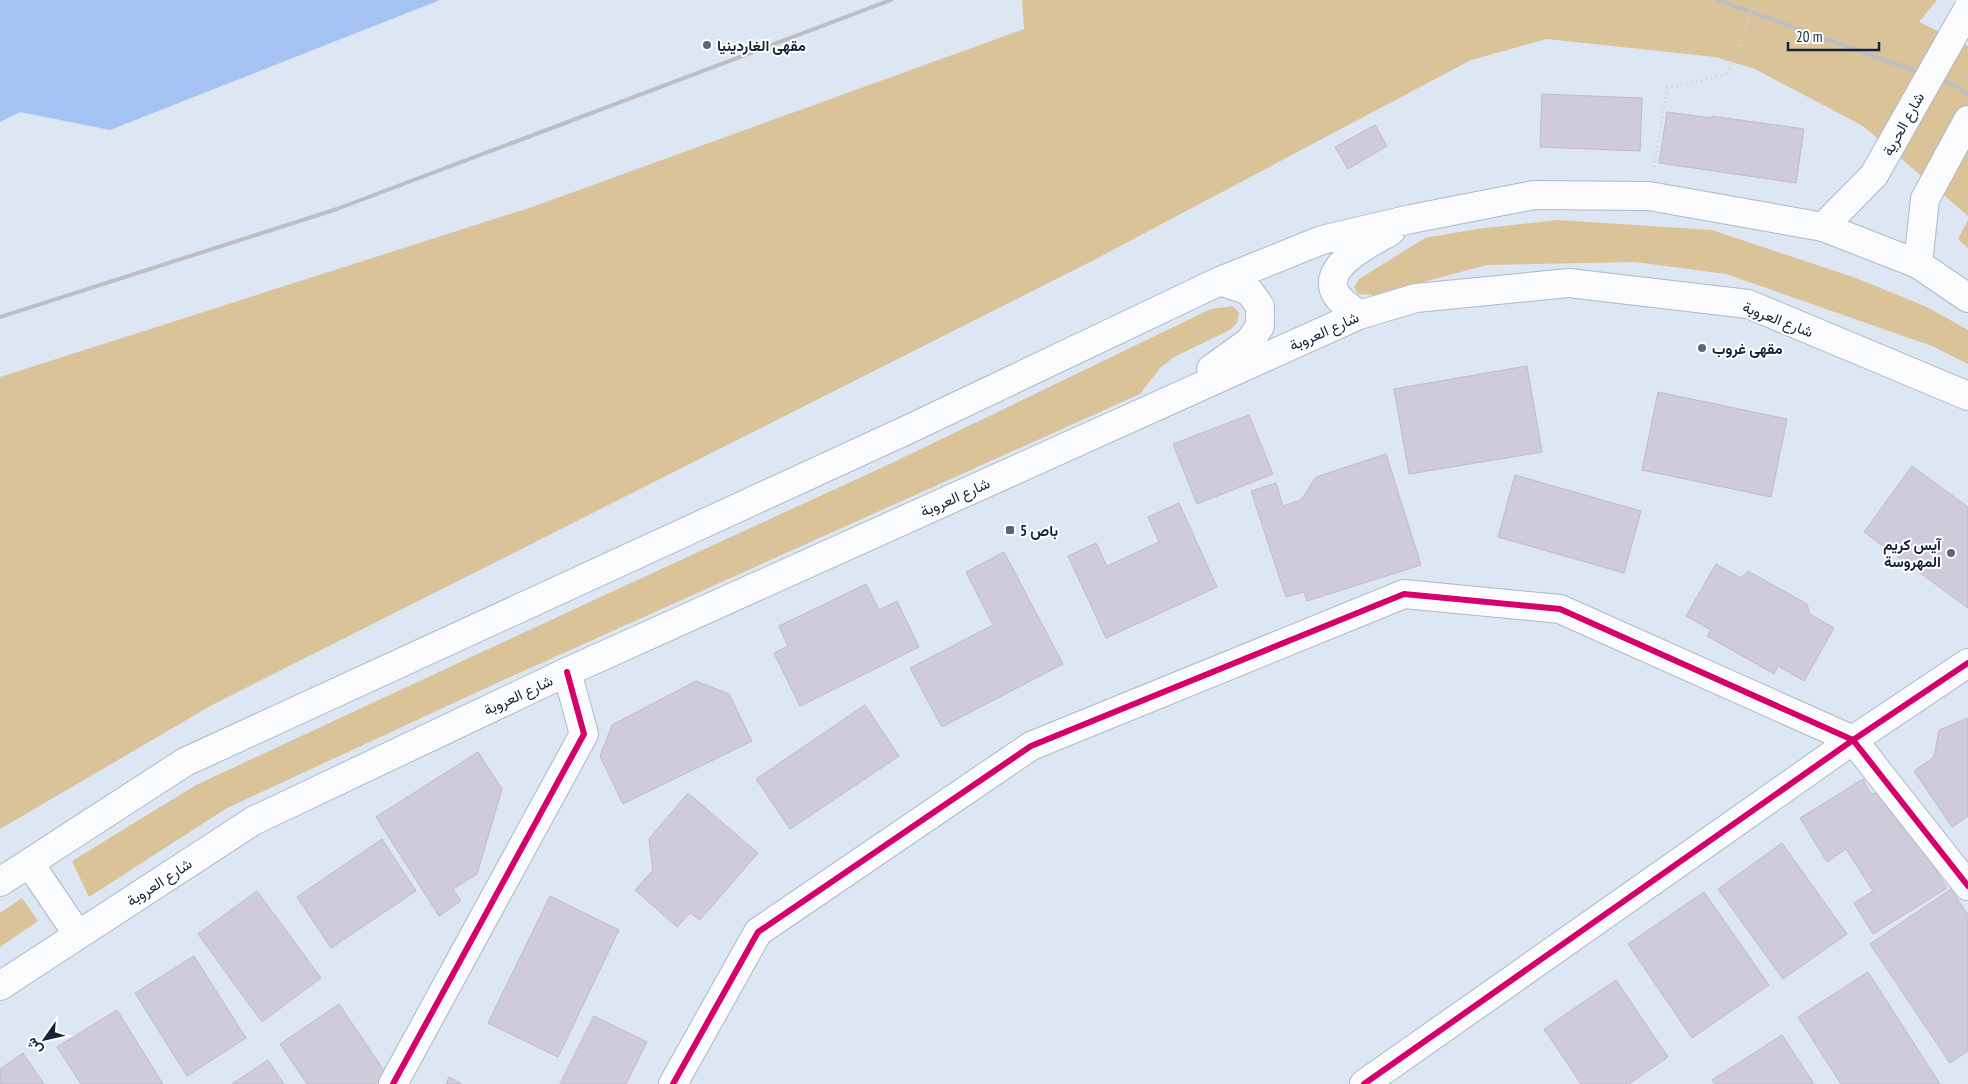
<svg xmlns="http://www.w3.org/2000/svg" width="1968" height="1084" font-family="'PT Sans Narrow',Vazirmatn,sans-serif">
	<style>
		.green { fill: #dbc399 }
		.water { fill: #a4c3f2 }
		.building { fill: #cfcbdb; stroke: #bebaca }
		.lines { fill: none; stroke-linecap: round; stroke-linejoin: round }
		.minor-casing { stroke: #adb8c8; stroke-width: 30 }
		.major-casing { stroke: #adb8c8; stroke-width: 30 }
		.path { stroke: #ced1d5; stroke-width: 3; stroke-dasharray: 1 4; stroke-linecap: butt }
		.minor { stroke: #fafbfd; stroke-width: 28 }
		.major { stroke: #fafbfd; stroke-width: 28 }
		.rail { stroke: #bcbec3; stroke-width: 4 }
		.minor-bridge-casing { stroke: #adb8c8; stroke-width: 30; stroke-linecap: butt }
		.path-bridge { stroke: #ced1d5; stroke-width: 3; stroke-dasharray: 1 4; stroke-linecap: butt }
		.minor-bridge { stroke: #fafbfd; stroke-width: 28 }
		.cycleway-casing { stroke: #fff; stroke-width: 9 }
		.cycleway { stroke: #d6006c; stroke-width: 6 }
		.poi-dot { fill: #5b6779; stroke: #fff; stroke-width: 2 }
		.labels { text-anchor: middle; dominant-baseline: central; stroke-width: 4; stroke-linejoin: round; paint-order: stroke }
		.poi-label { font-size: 15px; font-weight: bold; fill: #152338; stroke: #fff; text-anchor: start }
		.street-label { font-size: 15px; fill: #152338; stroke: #fff }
	</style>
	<rect width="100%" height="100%" fill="#dde6f3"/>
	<path class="green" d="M1022,0h915l-18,22 49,24v170l-105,-90 -108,-57 -40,-12 -168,-18 -76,21 -379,201 -880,444 -212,124v-452l535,-171 489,-177z
		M1558,220l154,10 144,48 71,29 41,23v34l-36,-18 -206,-72 -91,-12 -148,3 -113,30 -16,-1 -4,-7 5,-8 66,-41 52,-9z
		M1968,220v28l-10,-9z
		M1233,306l6,7 -2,10 -7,7 -56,27 -14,11 -20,26 -641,288 -272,126 -138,89 -17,-36 124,-76 398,-185 300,-138 317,-153z
		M22,898l16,23 -38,26v-34z"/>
	<path class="water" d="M0,0h440l-330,130 -90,-18 -20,10z"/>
	<path class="building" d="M1542,94l100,4 -2,53 -100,-4z
		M1667,112l45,6v-2l92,13 -8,54 -137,-20z
		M1375,125l12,21 -39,23 -13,-22z
		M1527,366l15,86 -133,22 -15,-85z
		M1658,392l129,27 -16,78 -129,-27z
		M1249,415l24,59 -76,30 -24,-60z
		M1386,454l35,111 -114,36 -3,-9 -18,5 -35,-106 25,-8 7,23 18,-6 15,-23z
		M1912,466l56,41v101l-104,-76z
		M1515,475l126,36 -17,62 -126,-36z
		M1179,503l38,84 -111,51 -38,-82 28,-13 11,23 52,-24 -11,-25z
		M1004,552l59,112 -121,63 -32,-59 83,-43 -27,-53z
		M1716,564l25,14 7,-7 59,33 3,10 24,14 -30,53 -26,-15 -4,8 -67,-38 4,-6 -25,-14z
		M866,584l13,26 18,-9 22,46 -119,59 -26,-53 14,-7 -9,-20z
		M696,681l33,13 23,47 -129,63 -23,-48 12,-31z
		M865,705l34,51 -109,73 -34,-50z
		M1968,718v98l-16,11 -38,-56 20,-14 5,-27z
		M478,752l24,37 -25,85 -24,15 8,12 -22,15 -63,-99z
		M1863,779l8,15 16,-3 60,97 -74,46 -19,-31 19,-12 -27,-42 -19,13 -27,-44z
		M688,793l70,60 -58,67 -10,-7 -13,14 -42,-37 18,-20 -4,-31z
		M382,839l34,52 -85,57 -34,-51z
		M1782,843l65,91 -64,45 -65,-90z
		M1951,889l17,26v136l-18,12 -80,-119z
		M257,891l64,87 -59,44 -64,-88z
		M1704,892l65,93 -77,53 -64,-94z
		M550,896l69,34 -61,127 -70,-34z
		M194,956l52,82 -59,38 -52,-83z
		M1868,972l72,112h-99l-43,-67z
		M1616,980l52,77 -39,27h-48l-37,-55z
		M339,1004l48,71 -12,9h-68l-27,-40z
		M117,1010l46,74h-82l-24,-37z
		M594,1016l53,26 -21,42h-66z
		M1782,1035l32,49h-99l-3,-4z
		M23,1053l21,31h-44v-15z
		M268,1060l16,24h-52z
		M449,1077l13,7h-16z"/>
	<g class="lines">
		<g class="minor-casing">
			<path id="minor" d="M1823,227l51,-52
				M1918,264l7,-65 43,-79
				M393,1084l191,-350 -17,-62
				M673,1084l85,-152 273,-186 373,-152 156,15 293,131 115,146
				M1364,1084l489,-344 115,-77"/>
		</g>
		<g class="major-casing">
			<path id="major" d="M1359,315c-8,-7 -21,-14 -25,-25 -9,-27 39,-48 57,-59
				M1211,369l39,-28 10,-15v-20l-11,-15 -29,-10
				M30,864l48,71
				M0,882l185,-120 722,-332 313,-149 102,-41 89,-21 123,-24 115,1 174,31 95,37 50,34
				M0,986l253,-165 314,-149 792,-357 57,-17 153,-15 179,21 220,92"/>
		</g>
		<path class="path" d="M1654,167l13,-79 61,-14"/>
		<use href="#minor" class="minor"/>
		<use href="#major" class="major"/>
		<path class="rail" d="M1718,0l239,86 11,9
			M0,317l337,-108 554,-209"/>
		<g class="minor-bridge-casing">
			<path id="minor-bridge" d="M1874,175l94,-166"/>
		</g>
		<path class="path-bridge" d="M1728,74l27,-74"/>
		<use href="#minor-bridge" class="minor-bridge"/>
		<g class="cycleway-casing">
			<path id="cycleway" d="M393,1084l191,-350 -17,-62
				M673,1084l85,-152 273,-186 373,-152 156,15 293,131 115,146
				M1364,1084l489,-344 115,-77"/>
		</g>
		<use href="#cycleway" class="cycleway"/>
	</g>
	<g class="poi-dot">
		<circle cx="707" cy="45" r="5"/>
		<circle cx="1702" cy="348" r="5"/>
		<rect x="1005" y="525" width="10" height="10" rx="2.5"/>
		<circle cx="1951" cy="553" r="5"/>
	</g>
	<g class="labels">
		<g class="poi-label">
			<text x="717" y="45">مقهى الغاردينيا</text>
			<text x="1712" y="348">مقهى غروب</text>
			<text x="1020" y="530">باص 5</text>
			<text x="1941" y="544" text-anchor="end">آيس كريم<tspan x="1941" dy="17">المهروسة</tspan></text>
		</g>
		<g class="street-label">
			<text transform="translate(1903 124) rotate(-61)">شارع الحرية</text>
			<text transform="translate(1778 319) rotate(21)">شارع العروبة</text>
			<text transform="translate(1324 331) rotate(-24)">شارع العروبة</text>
			<text transform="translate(955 497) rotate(-24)">شارع العروبة</text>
			<text transform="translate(518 695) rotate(-25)">شارع العروبة</text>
			<text transform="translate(159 882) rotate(-33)">شارع العروبة</text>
		</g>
	</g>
	<g transform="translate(45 1039) rotate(236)" stroke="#ffffff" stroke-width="4" paint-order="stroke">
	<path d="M0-4L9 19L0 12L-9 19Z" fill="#152338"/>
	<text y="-8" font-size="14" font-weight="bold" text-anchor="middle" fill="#152338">ش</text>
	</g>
	<path d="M1788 42v8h91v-8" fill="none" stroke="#152338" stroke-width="2.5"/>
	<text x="1796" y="42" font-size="15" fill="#152338" stroke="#ffffff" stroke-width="4" paint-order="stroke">20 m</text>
</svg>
